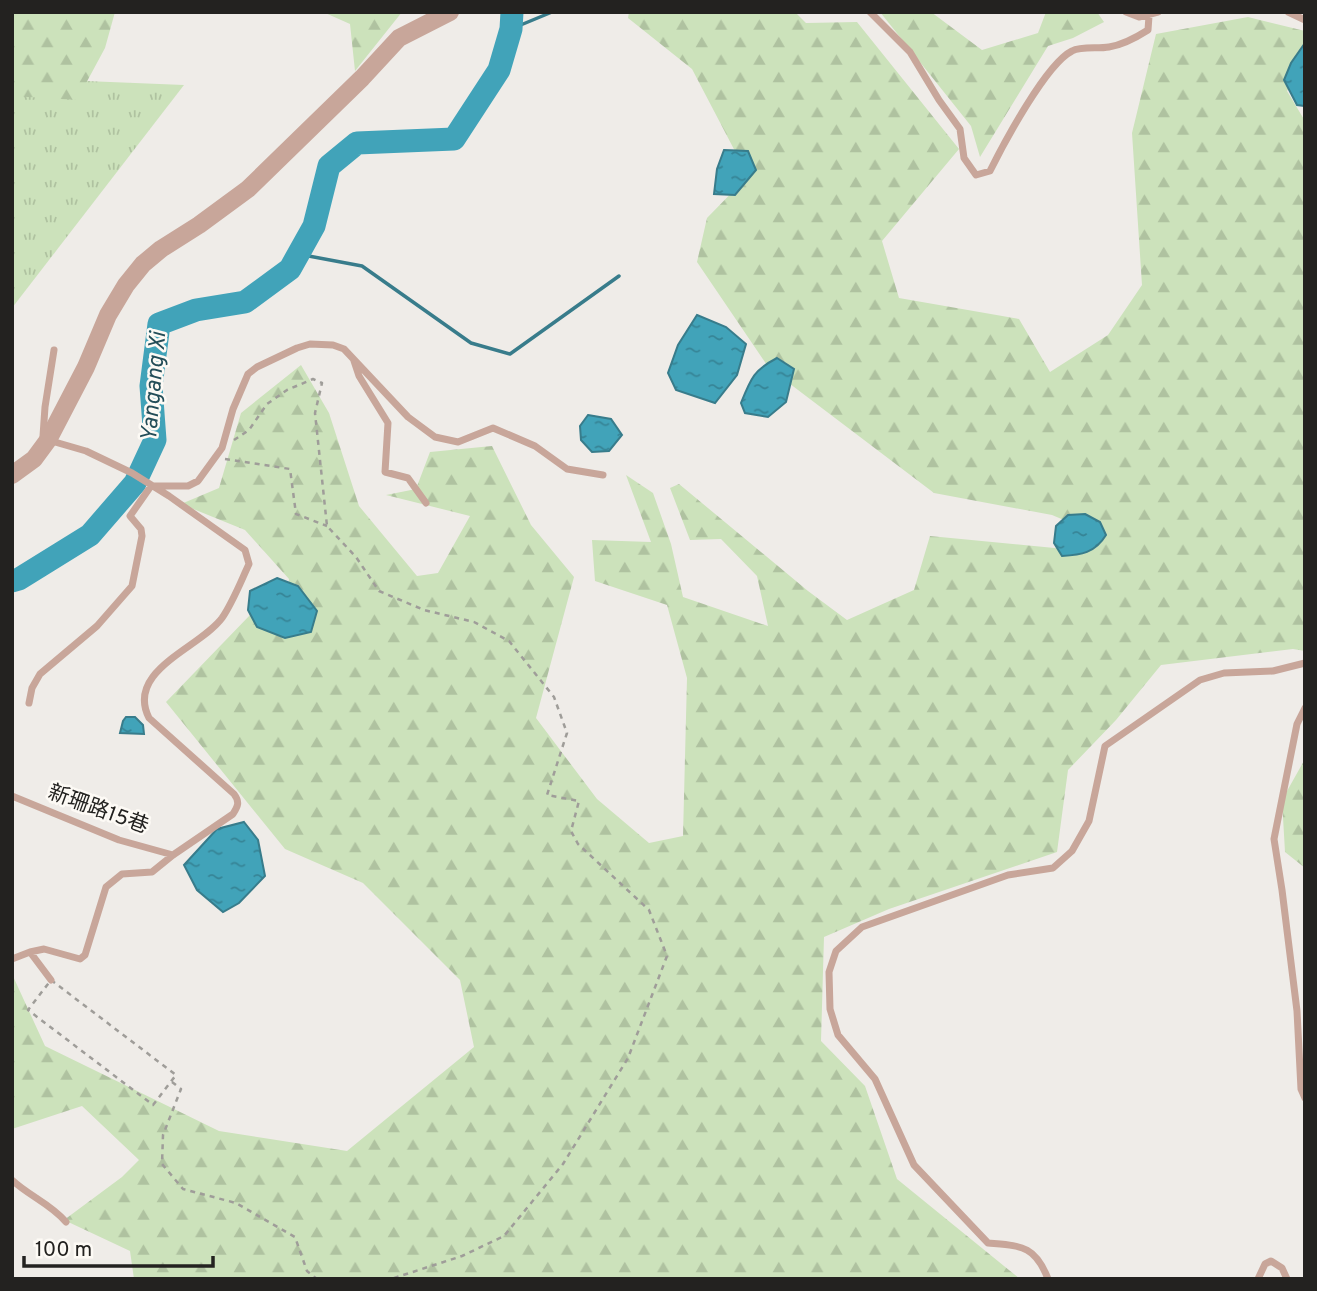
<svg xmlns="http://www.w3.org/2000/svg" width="1317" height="1291" font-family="Overpass,'Noto Sans TC',sans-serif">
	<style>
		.grass { fill: url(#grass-tufts) }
		.forest { fill: url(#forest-firs) }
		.water { fill: url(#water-ripples); stroke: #387c8b; stroke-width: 2 }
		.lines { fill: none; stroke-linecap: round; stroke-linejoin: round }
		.stream { stroke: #387c8b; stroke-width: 3.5 }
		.river { stroke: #41a3b9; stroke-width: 23 }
		.path { stroke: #9f9d99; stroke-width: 2.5; stroke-dasharray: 5 5; stroke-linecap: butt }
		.service { stroke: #c8a69a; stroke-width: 7 }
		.tertiary { stroke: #c8a69a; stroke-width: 18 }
		.labels { text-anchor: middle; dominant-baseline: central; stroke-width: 5; stroke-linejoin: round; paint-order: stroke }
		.street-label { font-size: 21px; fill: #232220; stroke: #fdfaf5 }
		.water-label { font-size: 23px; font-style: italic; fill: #234d58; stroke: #fdfaf5 }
	</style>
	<defs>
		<pattern id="grass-tufts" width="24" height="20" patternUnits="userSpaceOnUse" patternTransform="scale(1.75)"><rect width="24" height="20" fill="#cce2bb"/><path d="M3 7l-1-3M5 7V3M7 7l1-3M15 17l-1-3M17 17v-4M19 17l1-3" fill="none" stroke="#afc2a0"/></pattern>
		<pattern id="forest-firs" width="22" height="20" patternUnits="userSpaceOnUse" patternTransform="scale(1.75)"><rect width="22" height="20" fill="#cce2bb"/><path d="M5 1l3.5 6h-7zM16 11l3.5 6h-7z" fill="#afc2a0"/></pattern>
		<pattern id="water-ripples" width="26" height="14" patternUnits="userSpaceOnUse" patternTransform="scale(1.75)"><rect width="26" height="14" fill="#41a3b9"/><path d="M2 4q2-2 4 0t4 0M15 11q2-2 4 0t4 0" fill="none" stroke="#368496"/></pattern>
	</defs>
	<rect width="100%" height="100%" fill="#efece8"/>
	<path class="grass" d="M12,78l172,7 -172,223z"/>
	<path class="forest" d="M12,12h103l-10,36 -28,52 -65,-4z
		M323,12h79l-47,59 -5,-47z
		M629,12h166l11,11 51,-1 102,127 -77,92 17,57 120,21 31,53 58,-37 34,-50 -10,-152 24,-99 92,-17 57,14v33l-18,27 18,30v530l-12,-2 -132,16 -45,55 -48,50 -11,82 -168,57 -65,28 -3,104 44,45 32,93 123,100h-886l-4,-28 -66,-31 58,-43 17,-17 -57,-54 -70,23v-155l33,72 174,85 128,20 127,-104 -14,-67 -97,-97 -78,-34 -119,-147 85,-88h34l4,-35 -44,-49 -64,-26 38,-16 22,-75 60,-48 28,48 30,93 58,70 21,-3 32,-57 -84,-21 30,-6 14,-37 62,-6 39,79 43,52 -38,141 61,81 52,44 34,-7 4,-158 -20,-73 -72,-24 -3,-41 59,2 -25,-67 27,18 18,51 12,53 85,29 -11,-50 -36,-37 -31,1 -20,-52 9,-4 129,107 39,29 67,-30 16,-54 145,14 15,-19 -38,-16 -118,-22 -165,-125 -72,-106 10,-44 41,-42 -56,-107 -64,-51z
		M880,12h51l51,38 56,-17 8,-21h51l7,10 -31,16 -25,8 -68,111 -9,-31z
		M1305,759v109l-20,-16 -3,-52z"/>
	<path class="water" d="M1305,43v63l-8,-1 -13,-25 7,-17z
		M724,150l24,1 8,19 -21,25 -21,-1 3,-25z
		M697,315l29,12 20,17 -9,31 -22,28 -39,-13 -8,-17 10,-28z
		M777,358l17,11 -8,33 -18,15 -23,-4 -4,-10c10,-25 13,-33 36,-45z
		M588,415l23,4 11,16 -13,16 -17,1 -11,-12 -1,-14z
		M1085,514l15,8 6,13c-11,18 -25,20 -44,21l-8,-13 2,-17 12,-11z
		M277,578l21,8 19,25 -6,21 -26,6 -28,-11 -9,-17 2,-19z
		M126,717h9l8,8 1,9 -24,-1 3,-12z
		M244,822l14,18 7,36 -26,27 -16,9 -26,-22 -13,-25 33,-36z"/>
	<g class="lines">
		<path class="stream" d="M511,29l41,-17
			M298,254l64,12 109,77 39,11 109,-78"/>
		<path class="river" d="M12,581l7,-2 71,-44 45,-52 20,-43 -4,-54 8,-62 37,-14 49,-8 45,-33 24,-43 15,-60 28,-23 97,-4 45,-69 12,-41 1,-17"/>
		<path class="path" d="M234,440l15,-10 18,-26 20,-14 26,-11 9,4 -7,30 12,113 29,31 23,34 45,19 50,12 35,19 45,56 13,36 -20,62 32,6 -8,30 7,13 71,66 18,46 -39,102 -65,106 -59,72 -42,20 -71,23
			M225,459l65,10 6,45 31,12
			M51,980l125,95 -23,30 -125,-95z
			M172,1082l9,7 -18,46 -1,29 21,25 53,14 59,34 12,34 10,8"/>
		<path class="service" d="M870,12l40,40 29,48 21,29 4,29 12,17 14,-4c14,-28 56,-107 82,-120 9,-5 26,-2 37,-4 13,-2 28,-10 39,-17l1,-14
			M1126,12l13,5 19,-5
			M1288,12l17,8
			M354,361l5,15 29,47 -3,49 23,6 18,25
			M43,436l2,-29 9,-57
			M29,703l3,-15 8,-14 57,-48 35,-40 10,-50 -1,-7 -11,-13 21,-30h37l10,-5 24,-33 11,-39 15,-35 9,-7 40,-19 13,-4 23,1 11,4 64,68 27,20 23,5 35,-14 42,18 32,23 36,6
			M1305,708l-8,16 -23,115 8,51 15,121 4,78 4,9
			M12,796l107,44 54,15
			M30,952l14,-3 36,10 5,-4 21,-68 16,-13 30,-2 21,-17 60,-41c5,-8 7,-12 1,-20l-85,-76c-24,-48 51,-70 73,-100 11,-16 19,-37 27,-54l-4,-14 -76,-54 -37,-23 -46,-22 -38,-11
			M12,959l18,-7 21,28
			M12,1180c17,16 39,24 54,42
			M1048,1279c-13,-34 -27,-33 -60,-36l-74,-78 -39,-86 -37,-44 -8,-26 -1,-37 7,-21 26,-24 146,-52 45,-7 19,-17 17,-30 16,-75 95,-66 24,-7 49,-2 32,-8
			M1258,1279l7,-15 6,-3 11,7 5,11"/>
		<path class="tertiary" d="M12,475l22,-16 14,-19 38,-73 22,-52 18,-30 17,-21 18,-15 38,-24 49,-36 114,-111 37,-40 51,-26"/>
	</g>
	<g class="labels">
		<g class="street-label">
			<text transform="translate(98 810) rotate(20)">新珊路15巷</text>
		</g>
		<g class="water-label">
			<text transform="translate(155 387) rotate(-85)">Yangang Xi</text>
		</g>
	</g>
	<rect width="1317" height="1291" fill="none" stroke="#232220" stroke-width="28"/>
	<path d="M24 1256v10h189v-10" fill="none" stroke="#232220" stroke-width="3.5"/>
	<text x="35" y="1256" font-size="21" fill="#232220" stroke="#fdfaf5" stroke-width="5" paint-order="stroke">100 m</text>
</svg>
